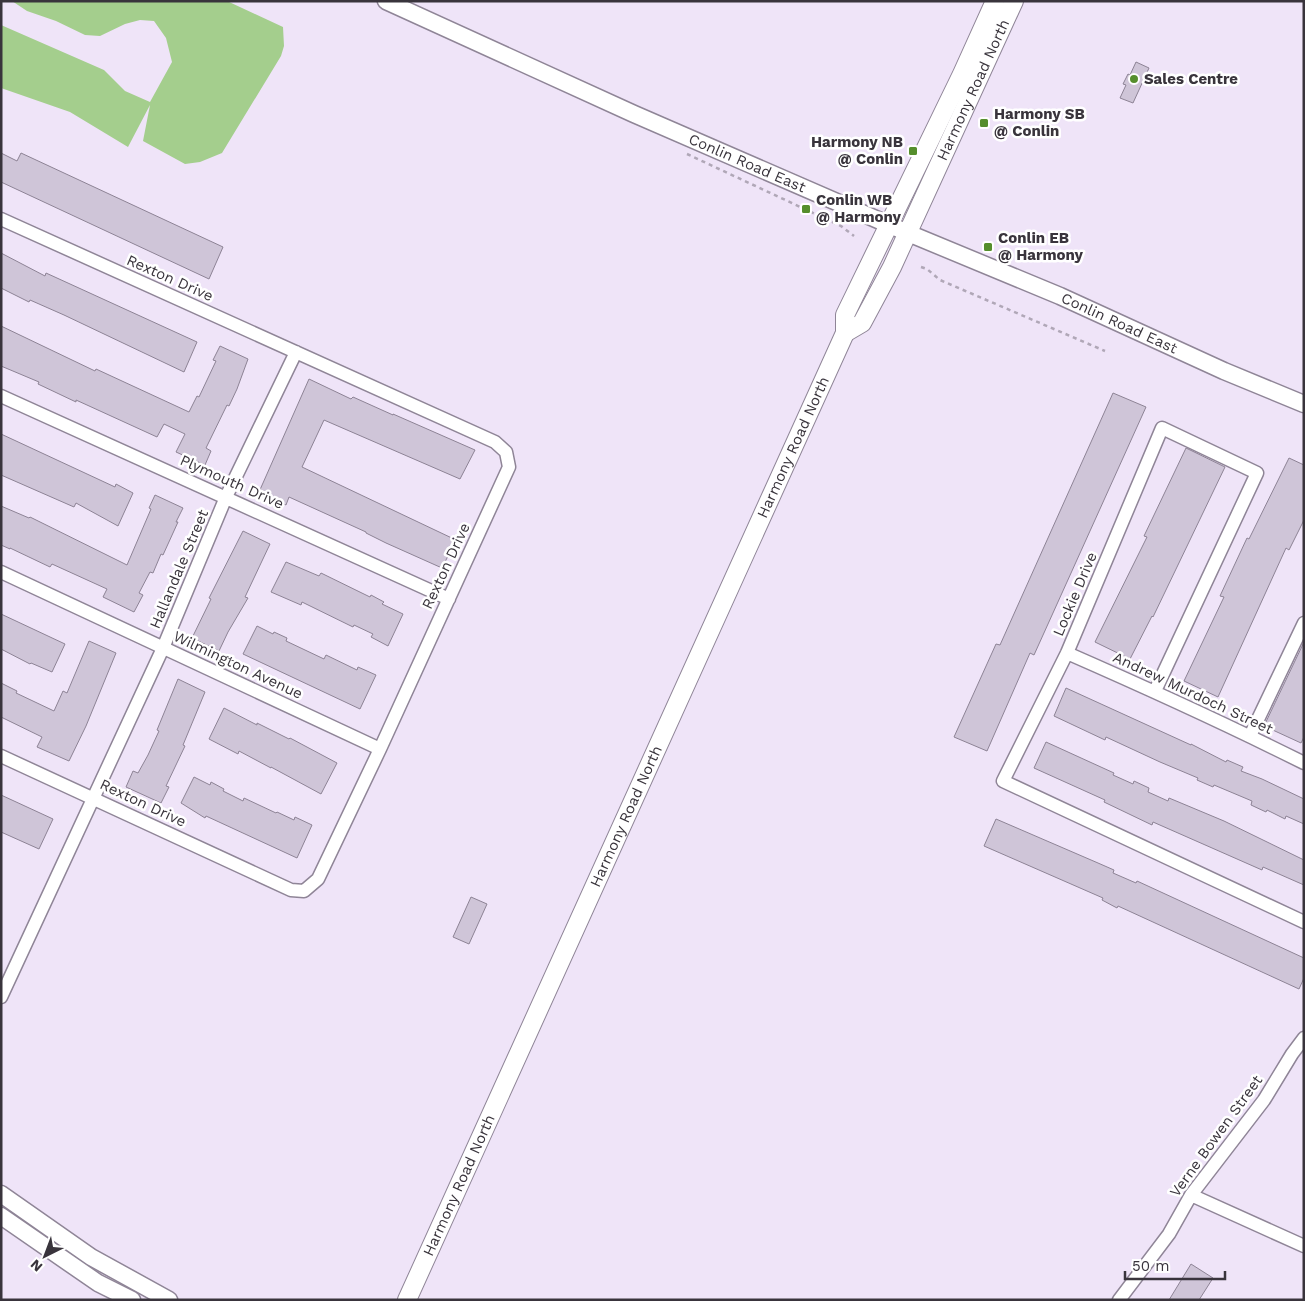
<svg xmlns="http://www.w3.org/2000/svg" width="1305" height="1301" font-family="'Work Sans',sans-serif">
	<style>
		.water { fill: #a4ce8d }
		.building { fill: #cfc5d8; stroke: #8d8395 }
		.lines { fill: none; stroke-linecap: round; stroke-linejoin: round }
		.minor-casing { stroke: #8f8597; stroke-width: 15 }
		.tertiary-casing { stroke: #8f8597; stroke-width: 19 }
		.secondary-casing { stroke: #8f8597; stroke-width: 20 }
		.path { stroke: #b0a7b7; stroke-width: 2.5; stroke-dasharray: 4 4; stroke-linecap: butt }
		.minor { stroke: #fff; stroke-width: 12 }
		.tertiary { stroke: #fff; stroke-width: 16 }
		.secondary { stroke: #fff; stroke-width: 18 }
		.poi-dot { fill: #558e2c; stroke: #fff; stroke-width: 2 }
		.labels { text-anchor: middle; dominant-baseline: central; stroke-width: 5; stroke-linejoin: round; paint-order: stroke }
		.poi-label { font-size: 15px; font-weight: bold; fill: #39343c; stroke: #fff; text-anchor: start }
		.street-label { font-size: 15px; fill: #39343c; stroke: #fff }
	</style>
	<rect width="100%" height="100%" fill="#efe4f8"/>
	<path class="water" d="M12,1h215l56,26 1,19 -3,10 -59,97 -22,9 -15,2 -42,-23 7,-36 -22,42 -58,-35 -69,-24v-63l103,45 21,21 25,11 22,-40 -6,-24 -12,-17 -14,-1 -15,4 -25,12 -15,-1 -29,-14 -29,-10z"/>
	<path class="building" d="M1136,62l13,6 -16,35 -13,-5 6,-13 -3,-1 5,-10 2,1z
		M1,153l16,8 4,-8 202,94 -14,32 -208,-97z
		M1,253l44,23 1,-3 151,69 -13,30 -120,-57 -34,-15 -1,2 -28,-14z
		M1,326l94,45 1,-2 93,43 8,-16 2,1 17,-36 -3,-1 7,-14 28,13 -11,30 -8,17 -2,-1 -21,43 5,3 -6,14 -29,-13 9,-18 -21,-10 -7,13 -81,-37v2l-38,-18 1,-2 -38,-16z
		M309,379l42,20 2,-2 40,18v-1l82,36 -15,29 -136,-59 -22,47 154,73 -14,28 -56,-25 -20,-10v-1l-77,-35 -3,8 -27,-13z
		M1113,393l33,14 -112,248 -4,-2 -43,98 -33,-14 42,-93 4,1z
		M1,434l114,53 1,-3 17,9 -15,33 -42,-23 -2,4 -73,-32z
		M1186,448l39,19 -72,150 -1,-1 -22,43 -35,-17 52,-105 -3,-1z
		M1289,458l15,7v55l-15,30 -3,-2 -68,149 -34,-16 40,-84 -4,-1 27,-58 2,1z
		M155,495l28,13 -7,14h2l-15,33 -2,-1 -8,19 -3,-1 -11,21 4,2 -9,17 -31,-15 4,-8 -55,-25 -2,3 -40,-19v1l-9,-4v-39l28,12 1,-1 97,48 24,-56 -2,-1z
		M243,531l27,13 -25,53 3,1 -20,34 -9,19 -27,-13 19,-39 -2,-1z
		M286,562l33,14 2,-3 49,24 1,-2 13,7 -2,2 21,10 -15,32 -17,-9 2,-3 -19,-9 -1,2 -51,-25 -1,3 -30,-13z
		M1,614l64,30 -13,28 -21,-9 -1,1 -29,-15z
		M257,626l16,8 1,-2 13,6 -1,3 38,18 2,-4 31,15 1,-3 18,8 -16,34 -117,-55z
		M89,641l27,12 -30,73 -17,35 -32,-14 5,-10 -41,-20v-34l16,8 -1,2 38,18 9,-20 4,2z
		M1304,642v95l-3,6 -37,-17z
		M178,679l27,13 -22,53 2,1 -19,40 3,1 -8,16 -35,-16 7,-16 5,2 10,-18 11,-24 -2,-1z
		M1066,688l125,57v-1l35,18 1,-2 16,7 -2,4 21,8 42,20v25l-18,-8 -1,3 -18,-9 -1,2 -15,-7 1,-4 -38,-16 -1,2 -16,-7 1,-2 -38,-16 -54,-25 -1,3 -51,-24z
		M224,708l33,17v-2l32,16 1,-1 47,25 -16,31 -50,-27v1l-32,-17 -1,3 -29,-15z
		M1046,742l68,31 -1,2 20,9 1,-3 15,7 -1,4 20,9 1,-3 55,23 80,39v25l-41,-18 -1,3 -109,-48 -1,3 -48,-23 1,-2 -71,-32z
		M194,777l16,8 1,-3 13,7 -1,2 20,10 1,-3 32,15 1,-1 17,8 1,-3 17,8 -15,33 -91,-42 -1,2 -24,-15z
		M1,795l52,24 -14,30 -38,-17z
		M996,819l102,44 16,7 -1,3 23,10 1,-2 167,77v20l-5,11 -181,-83 -1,2 -15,-8 1,-2 -119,-52z
		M471,897l16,7 -18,40 -16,-7z
		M1191,1264l22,14 -14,22h-30z"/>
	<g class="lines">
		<g class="minor-casing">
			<path id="minor" d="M1,219l494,223 11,10 3,15 -129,282 -62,130 -14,12 -13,-1 -290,-134
				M1,396l448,203
				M1,572l379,177
				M1067,653c80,35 159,71 237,110
				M1155,691l102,-218 -95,-45 -95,225 -64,128 301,141
				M1250,736l54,-113
				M1,997l162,-349 63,-151 70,-145
				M1191,1195l113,51
				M1119,1300l50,-66 22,-39 73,-95 28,-46 12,-16"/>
		</g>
		<g class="tertiary-casing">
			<g id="tertiary">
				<path id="s1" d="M386,1l248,113 274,119 152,63 164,75 80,33"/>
				<path d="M1,1194l90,63 78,43"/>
				<path d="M1,1216l97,67 34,17"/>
			</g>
		</g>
		<g class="secondary-casing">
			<g id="secondary">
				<path id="s2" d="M845,333l17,-10 30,-56 122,-266"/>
				<path id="s3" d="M407,1300l438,-967v-18l117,-241 33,-73"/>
			</g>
		</g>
		<path class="path" d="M687,154l154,72 13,10
			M921,267l6,2 13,11 165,71"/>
		<use href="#minor" class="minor"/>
		<use href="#tertiary" class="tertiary"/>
		<use href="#secondary" class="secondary"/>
	</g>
	<g class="poi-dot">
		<circle cx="1134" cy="79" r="5"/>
		<rect x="979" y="118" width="10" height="10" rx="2.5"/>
		<rect x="908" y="146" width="10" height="10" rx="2.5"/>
		<rect x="801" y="204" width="10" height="10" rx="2.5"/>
		<rect x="983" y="242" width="10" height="10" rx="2.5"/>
	</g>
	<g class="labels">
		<g class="poi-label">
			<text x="1144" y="79">Sales Centre</text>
			<text x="994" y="114">Harmony SB<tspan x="994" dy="17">@ Conlin</tspan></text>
			<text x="903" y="142" text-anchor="end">Harmony NB<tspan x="903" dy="17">@ Conlin</tspan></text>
			<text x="816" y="200">Conlin WB<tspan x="816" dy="17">@ Harmony</tspan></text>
			<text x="998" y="238">Conlin EB<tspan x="998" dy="17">@ Harmony</tspan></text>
		</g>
		<g class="street-label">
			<text stroke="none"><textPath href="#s2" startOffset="278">Harmony Road North</textPath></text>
			<text stroke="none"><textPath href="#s1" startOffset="396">Conlin Road East</textPath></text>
			<text transform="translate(170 278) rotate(24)">Rexton Drive</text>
			<text stroke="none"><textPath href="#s1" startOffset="801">Conlin Road East</textPath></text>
			<text stroke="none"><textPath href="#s3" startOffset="936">Harmony Road North</textPath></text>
			<text transform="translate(232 482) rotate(24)">Plymouth Drive</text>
			<text transform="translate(446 566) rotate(-65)">Rexton Drive</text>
			<text transform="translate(179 569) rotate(-67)">Hallandale Street</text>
			<text transform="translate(1075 594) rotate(-67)">Lockie Drive</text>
			<text transform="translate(238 665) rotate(25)">Wilmington Avenue</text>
			<text transform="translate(1193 693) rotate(25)">Andrew Murdoch Street</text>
			<text transform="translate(143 803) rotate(25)">Rexton Drive</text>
			<text stroke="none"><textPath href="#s3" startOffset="531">Harmony Road North</textPath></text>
			<text transform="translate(1216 1136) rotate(-54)">Verne Bowen Street</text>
			<text stroke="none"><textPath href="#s3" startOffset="126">Harmony Road North</textPath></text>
		</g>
	</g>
	<rect width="1305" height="1301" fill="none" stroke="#39343c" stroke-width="5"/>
	<g transform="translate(45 1256) rotate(222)" stroke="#ffffff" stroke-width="4" paint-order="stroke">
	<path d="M0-4L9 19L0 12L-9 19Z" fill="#39343c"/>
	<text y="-8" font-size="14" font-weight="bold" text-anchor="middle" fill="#39343c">N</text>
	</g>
	<path d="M1125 1271v8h100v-8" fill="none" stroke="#39343c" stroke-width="2.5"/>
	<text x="1132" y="1271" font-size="15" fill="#39343c" stroke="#ffffff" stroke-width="4" paint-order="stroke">50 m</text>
</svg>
